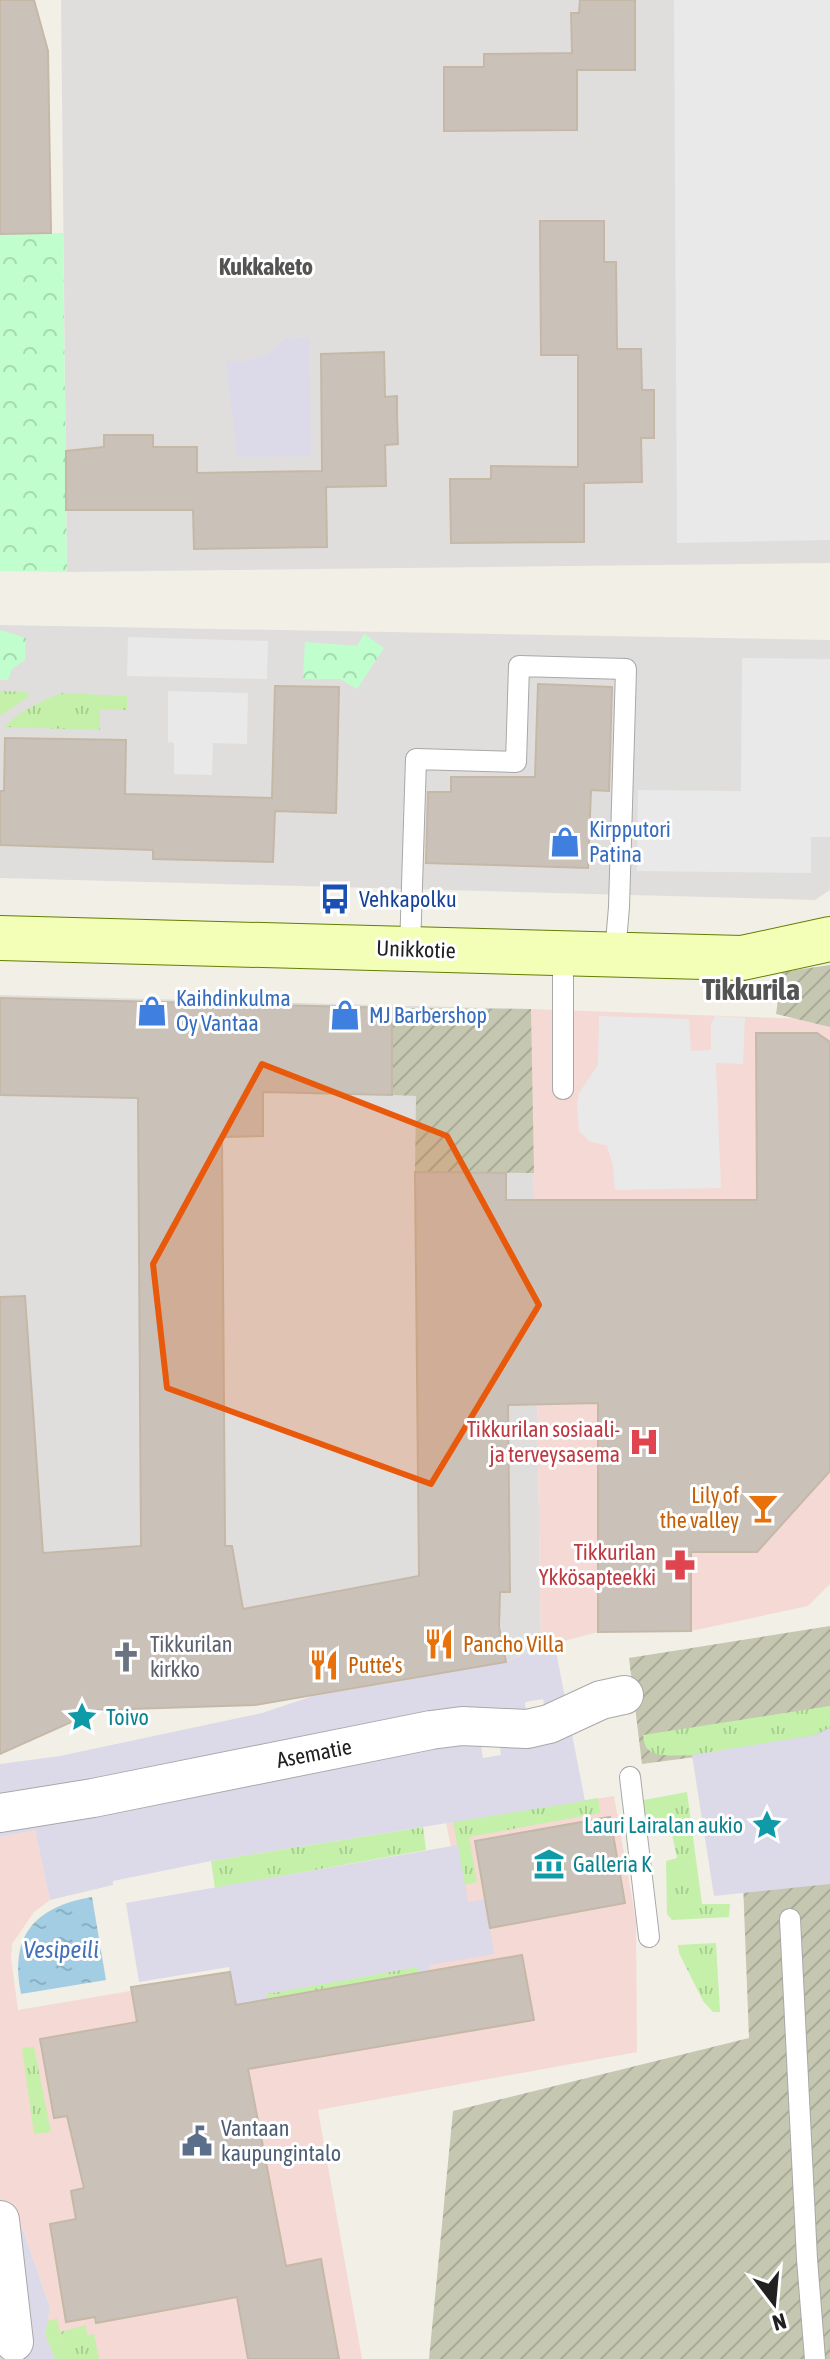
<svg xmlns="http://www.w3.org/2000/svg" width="830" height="2359" font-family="'Asap Condensed',sans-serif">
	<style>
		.residential { fill: #dfdedd }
		.commercial { fill: #f4d9d5 }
		.construction { fill: url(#construction-furrows) }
		.grass { fill: url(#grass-tufts) }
		.park { fill: url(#park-crowns) }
		.garden { fill: #c4f0a9 }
		.parking { fill: #e9e9e9 }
		.plaza { fill: #dcdae8; fill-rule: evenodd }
		.water { fill: url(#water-ripples) }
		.building { fill: #cac2b9; stroke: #c5b8a7; stroke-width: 2 }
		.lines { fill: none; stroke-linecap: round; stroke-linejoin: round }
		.lane-casing { stroke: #a8a8a8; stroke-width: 22 }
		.street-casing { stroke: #a8a8a8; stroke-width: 40 }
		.secondary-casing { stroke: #637f00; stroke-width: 46 }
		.lane { stroke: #fff; stroke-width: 20 }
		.street { stroke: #fff; stroke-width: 38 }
		.secondary { stroke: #f3ffb7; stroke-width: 44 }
		.marked { fill: #e8590c; fill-opacity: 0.2; stroke: #e8590c; stroke-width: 6; stroke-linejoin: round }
		.labels { text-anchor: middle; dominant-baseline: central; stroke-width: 6; stroke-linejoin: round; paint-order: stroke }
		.shop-label { font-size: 22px; fill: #366cbe; stroke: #fff; text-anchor: start }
		.transit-label { font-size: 22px; fill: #164399; stroke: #fff; text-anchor: start }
		.street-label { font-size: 22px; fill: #212121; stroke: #fff }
		.health-label { font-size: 22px; fill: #be3a42; stroke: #fff; text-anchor: end }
		.food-label { font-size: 22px; fill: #c56008; stroke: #fff; text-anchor: start }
		.worship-label { font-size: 22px; fill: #5b616d; stroke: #fff; text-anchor: start }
		.culture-label { font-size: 22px; fill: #0d838f; stroke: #fff; text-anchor: start }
		.service-label { font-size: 22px; fill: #4e5e75; stroke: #fff; text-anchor: start }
		.neighbourhood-label { font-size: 24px; font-weight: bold; fill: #545454; stroke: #fff }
		.water-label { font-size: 24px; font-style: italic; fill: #4371ba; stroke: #fff }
		.district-label { font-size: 30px; font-weight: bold; fill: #545454; stroke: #fff }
	</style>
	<defs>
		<pattern id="construction-furrows" width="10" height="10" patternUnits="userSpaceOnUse" patternTransform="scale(2)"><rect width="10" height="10" fill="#c5c7b1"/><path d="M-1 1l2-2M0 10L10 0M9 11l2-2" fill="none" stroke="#a9ab98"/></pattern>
		<pattern id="grass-tufts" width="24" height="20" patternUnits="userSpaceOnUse" patternTransform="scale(2)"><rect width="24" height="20" fill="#c4f0a9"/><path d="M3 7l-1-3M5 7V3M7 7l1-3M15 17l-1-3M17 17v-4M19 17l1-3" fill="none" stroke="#a8ce91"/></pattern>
		<pattern id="park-crowns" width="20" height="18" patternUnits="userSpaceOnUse" patternTransform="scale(2)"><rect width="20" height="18" fill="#c1fecd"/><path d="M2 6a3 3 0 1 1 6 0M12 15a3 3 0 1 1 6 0" fill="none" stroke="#a6d9b0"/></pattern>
		<pattern id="water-ripples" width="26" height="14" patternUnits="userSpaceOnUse" patternTransform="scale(2)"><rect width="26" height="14" fill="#a3cde3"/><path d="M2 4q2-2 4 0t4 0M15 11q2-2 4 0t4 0" fill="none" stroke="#8cb0c2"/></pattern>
	</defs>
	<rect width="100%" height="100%" fill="#f2efe6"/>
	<path class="residential" d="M61,0h769v563l-763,9z
		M0,625l830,15v250l-15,10 -815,-22z
		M0,995l531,14 10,638 -35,15 -247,43 -27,-159h-91l-141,9z"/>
	<path class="commercial" d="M531,1009l277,10 22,-2v567l-22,22 -117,25 -93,1 -57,15z
		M614,1796l22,125 1,131 -319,58 44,249h-307l-10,-25 5,-26 -27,-78 -23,4v-397l35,-7 15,70 -16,12 -22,32 -1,14 7,52 450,-76 -22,-112z"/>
	<path class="construction" d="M830,965v62l-54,-13 6,-42z
		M392,1008l139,1 3,164 -119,-1 1,-76 -24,-1z
		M830,1626v733h-401l24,-248 296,-73 -6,-156 -25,-128 -76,10 -13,-106z"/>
	<path class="grass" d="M0,691l27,1 2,4 -29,20z
		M62,693l65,3v14h-27v20l-96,-3c17,-16 36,-26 58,-34z
		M830,1706v21l-15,8c-29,5 -145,31 -165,16 -6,-4 -6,-11 -7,-16z
		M687,1792l15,112h28l-1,13 -57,3 -5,-6 -1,-53 11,-3 -7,-33 -11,2 -5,-11 -11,3 -5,-18z
		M598,1798l2,15 -131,24 8,45 -13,3 -11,-64z
		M423,1827l3,23 -211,38 -4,-27z
		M716,1943l4,69h-7l-10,-11 -24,-48 -1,-8z
		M417,1967l1,6 -151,27 -1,-6z
		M34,2047l17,85 -17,2 -12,-86z
		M86,2325l1,10 7,-1 5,25h-33l-6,-27z"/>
	<path class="park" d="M63,233l4,339 -67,-1v-337z
		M0,630l26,8 -1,22 -13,9 -4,11h-8z
		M364,634l20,14 -27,41 -17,-10h-37l2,-37 52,4z"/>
	<path class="garden" d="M57,2319l9,40h-11l-10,-25 2,-13z"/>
	<path class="parking" d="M674,0h156v540l-153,3z
		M128,637l140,4 -1,38 -140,-3z
		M742,658l88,1v178h-19v36l-174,-2 1,-81 103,1z
		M168,691l80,2 -1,51 -34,-1 -1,32 -38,-1v-31l-6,-1z
		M599,1016l90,3 2,32 20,-1v-26l4,-8 30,2 -2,46 -27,-1 5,125 -106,2 -2,-24 -6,-20 -18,-5 -10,-10 -2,-26 2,-12 19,-28z"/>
	<path class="plaza" d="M309,338l2,118 -74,1 -11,-96h20l23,-7 15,-15z
		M555,1646l30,155 -374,60 -98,20v4l-63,15 -15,-70 -35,7v-73l60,-8 202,-43 51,-17 193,-34 35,-15zM543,1699l3,18 -19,3 -2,-18zM499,1737l2,18 -18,3 -3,-18z
		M830,1728v156l-116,12 -22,-141 123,-20z
		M458,1845l10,57 17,-3 9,55 -65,11v6l-11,2 -1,-6 -151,27 1,6 -31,5 -7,-38 -90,15 -13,-79z
		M23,2230l27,78 -5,26 10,25h-55v-125z"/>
	<path class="water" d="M92,1897l14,83 -85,14c-12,-59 14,-87 71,-97z"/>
	<path class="building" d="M0,0h34l14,51 3,182 -51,1z
		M580,0h55v70h-58v60l-133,1v-64h40v-13l88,-1 -1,-40h8z
		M540,221h64v41h12l1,87h24l1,41h12v48h-13l1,44 -58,1v59l-133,1 -1,-64h41v-13l87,1v-112h-37z
		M384,352l1,45 12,-1v21l1,27 -13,1 1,41 -60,1 1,60 -133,2 -1,-39h-127v-59l38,-4v-12h49v12h44v26l125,-2 -1,-117z
		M538,684l74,3 -3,104 -18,-1 -3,78 -162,-5 2,-71h23v-15h84z
		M275,686l64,1 -3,126 -61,-2 -2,51 -120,-3v-9l-153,-5v-54h4l1,-53 121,2 -1,54 147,4z
		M0,998l392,10v87l-129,-3v44l-41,1 3,409h7l11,63 176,-33 -4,-404 91,1v27h251l-1,-167h61l13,9v429l-73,81h-66v79l-93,1v-229l-90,2 2,187h-10l-1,35 7,35 -251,43 -157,5 -98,44v-457l25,-1 18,257 98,-7 -3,-448 -138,-3z
		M610,1817l15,86 -135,25 -15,-87z
		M522,1955l12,65 -286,49 38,197 35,-7 18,100h-91l-11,-62 -141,26 -1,-6 -29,5 -16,-98 26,-5 -5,-28 13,-3 -17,-72 -13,2 -14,-79 97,-17 -6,-35 99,-15 6,33z"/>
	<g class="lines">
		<g class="lane-casing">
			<path id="lane" d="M410,949l6,-190 100,3 3,-96 107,3 -7,238 -4,47
				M563,953v136
				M630,1777l19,160
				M790,1919l17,340 8,100"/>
		</g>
		<g class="street-casing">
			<path id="street" d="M0,1813l93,-15 338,-68 31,-4 65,3 22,-5 52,-24 23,-5
				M0,2220l14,122"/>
		</g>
		<g class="secondary-casing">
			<path id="secondary" d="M0,938l742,20 88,-19"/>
		</g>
		<use href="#lane" class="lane"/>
		<use href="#street" class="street"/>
		<use href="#secondary" class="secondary"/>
	</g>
	<path class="marked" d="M262,1064l185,72 92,169 -108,179 -264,-96 -14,-124z"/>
	<defs>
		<g id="shop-bare" transform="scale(2.4)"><path d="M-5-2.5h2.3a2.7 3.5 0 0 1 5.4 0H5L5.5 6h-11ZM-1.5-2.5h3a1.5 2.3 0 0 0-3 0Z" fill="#3f7fe0" stroke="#fff" stroke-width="2.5" paint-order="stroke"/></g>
		<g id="bus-bare" transform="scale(2.4)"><path d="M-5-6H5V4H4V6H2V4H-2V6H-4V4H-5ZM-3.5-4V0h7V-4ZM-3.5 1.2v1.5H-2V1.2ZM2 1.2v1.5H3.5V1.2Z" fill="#1a4fb4" stroke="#fff" stroke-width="2.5" paint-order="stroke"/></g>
		<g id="hospital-bare" transform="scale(2.4)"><path d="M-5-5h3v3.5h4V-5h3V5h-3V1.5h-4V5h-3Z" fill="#e0444e" stroke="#fff" stroke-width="2.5" paint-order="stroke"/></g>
		<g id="bar-bare" transform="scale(2.4)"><path d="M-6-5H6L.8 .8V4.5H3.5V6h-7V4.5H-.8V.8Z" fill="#e8710a" stroke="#fff" stroke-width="2.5" paint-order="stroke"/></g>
		<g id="pharmacy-bare" transform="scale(2.4)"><path d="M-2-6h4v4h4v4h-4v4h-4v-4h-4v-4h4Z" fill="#e0444e" stroke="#fff" stroke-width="2.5" paint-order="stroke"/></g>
		<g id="restaurant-bare" transform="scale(2.4)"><path d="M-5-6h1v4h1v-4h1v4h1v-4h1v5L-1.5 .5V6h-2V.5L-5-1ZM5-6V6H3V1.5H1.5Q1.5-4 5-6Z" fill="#e8710a" stroke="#fff" stroke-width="2.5" paint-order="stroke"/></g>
		<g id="church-bare" transform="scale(2.4)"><path d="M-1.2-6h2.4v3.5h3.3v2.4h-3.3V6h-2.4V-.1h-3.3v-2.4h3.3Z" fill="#6b7280" stroke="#fff" stroke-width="2.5" paint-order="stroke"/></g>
		<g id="sight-bare" transform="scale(2.4)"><path d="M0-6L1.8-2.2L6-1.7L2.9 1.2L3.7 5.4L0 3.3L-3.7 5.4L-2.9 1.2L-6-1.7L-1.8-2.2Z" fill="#0f9aa8" stroke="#fff" stroke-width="2.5" paint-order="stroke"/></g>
		<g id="museum-bare" transform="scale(2.4)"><path d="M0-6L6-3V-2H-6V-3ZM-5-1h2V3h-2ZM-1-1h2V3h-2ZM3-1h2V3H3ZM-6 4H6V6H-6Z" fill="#0f9aa8" stroke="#fff" stroke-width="2.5" paint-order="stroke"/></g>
		<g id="civic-bare" transform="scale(2.4)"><path d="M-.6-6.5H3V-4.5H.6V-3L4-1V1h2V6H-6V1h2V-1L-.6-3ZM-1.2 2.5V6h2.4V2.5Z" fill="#5c6f8a" stroke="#fff" stroke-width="2.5" paint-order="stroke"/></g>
	</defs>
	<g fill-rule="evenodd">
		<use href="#shop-bare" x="565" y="842"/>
		<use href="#bus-bare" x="335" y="899"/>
		<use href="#shop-bare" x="152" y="1011"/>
		<use href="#shop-bare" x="345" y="1015"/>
		<use href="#hospital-bare" x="644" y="1442"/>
		<use href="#bar-bare" x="763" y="1508"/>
		<use href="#pharmacy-bare" x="680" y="1565"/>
		<use href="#restaurant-bare" x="439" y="1644"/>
		<use href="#church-bare" x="126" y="1657"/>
		<use href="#restaurant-bare" x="324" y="1665"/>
		<use href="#sight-bare" x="82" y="1717"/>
		<use href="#sight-bare" x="767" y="1825"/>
		<use href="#museum-bare" x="549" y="1864"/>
		<use href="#civic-bare" x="197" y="2141"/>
	</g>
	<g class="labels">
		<g class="shop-label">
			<text x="589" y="829">Kirpputori<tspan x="589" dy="25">Patina</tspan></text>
			<text x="176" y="998">Kaihdinkulma<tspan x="176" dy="25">Oy Vantaa</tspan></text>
			<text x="369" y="1015">MJ Barbershop</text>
		</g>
		<g class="transit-label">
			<text x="359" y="899">Vehkapolku</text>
		</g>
		<g class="street-label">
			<text transform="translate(416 949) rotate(2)">Unikkotie</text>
			<text transform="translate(314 1753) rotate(-11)">Asematie</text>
		</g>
		<g class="health-label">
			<text x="620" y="1429">Tikkurilan sosiaali-<tspan x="620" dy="25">ja terveysasema</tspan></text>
			<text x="656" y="1552">Tikkurilan<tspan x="656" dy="25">Ykkösapteekki</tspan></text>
		</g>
		<g class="food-label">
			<text x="739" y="1495" text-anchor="end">Lily of<tspan x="739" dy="25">the valley</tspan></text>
			<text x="463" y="1644">Pancho Villa</text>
			<text x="348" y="1665">Putte's</text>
		</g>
		<g class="worship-label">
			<text x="150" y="1644">Tikkurilan<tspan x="150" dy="25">kirkko</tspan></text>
		</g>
		<g class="culture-label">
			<text x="106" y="1717">Toivo</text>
			<text x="743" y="1825" text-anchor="end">Lauri Lairalan aukio</text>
			<text x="573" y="1864">Galleria K</text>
		</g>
		<g class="service-label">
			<text x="221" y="2128">Vantaan<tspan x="221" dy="25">kaupungintalo</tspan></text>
		</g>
		<g class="neighbourhood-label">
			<text x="266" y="266">Kukkaketo</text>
		</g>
		<g class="water-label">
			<text x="61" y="1949">Vesipeili</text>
		</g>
		<g class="district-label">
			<text x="751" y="989">Tikkurila</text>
		</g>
	</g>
	<g transform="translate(774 2303) rotate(164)" stroke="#ffffff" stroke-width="6" paint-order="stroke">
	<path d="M0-6L14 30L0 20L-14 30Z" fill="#212121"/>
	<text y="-12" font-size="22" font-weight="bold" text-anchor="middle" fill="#212121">N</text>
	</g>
</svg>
